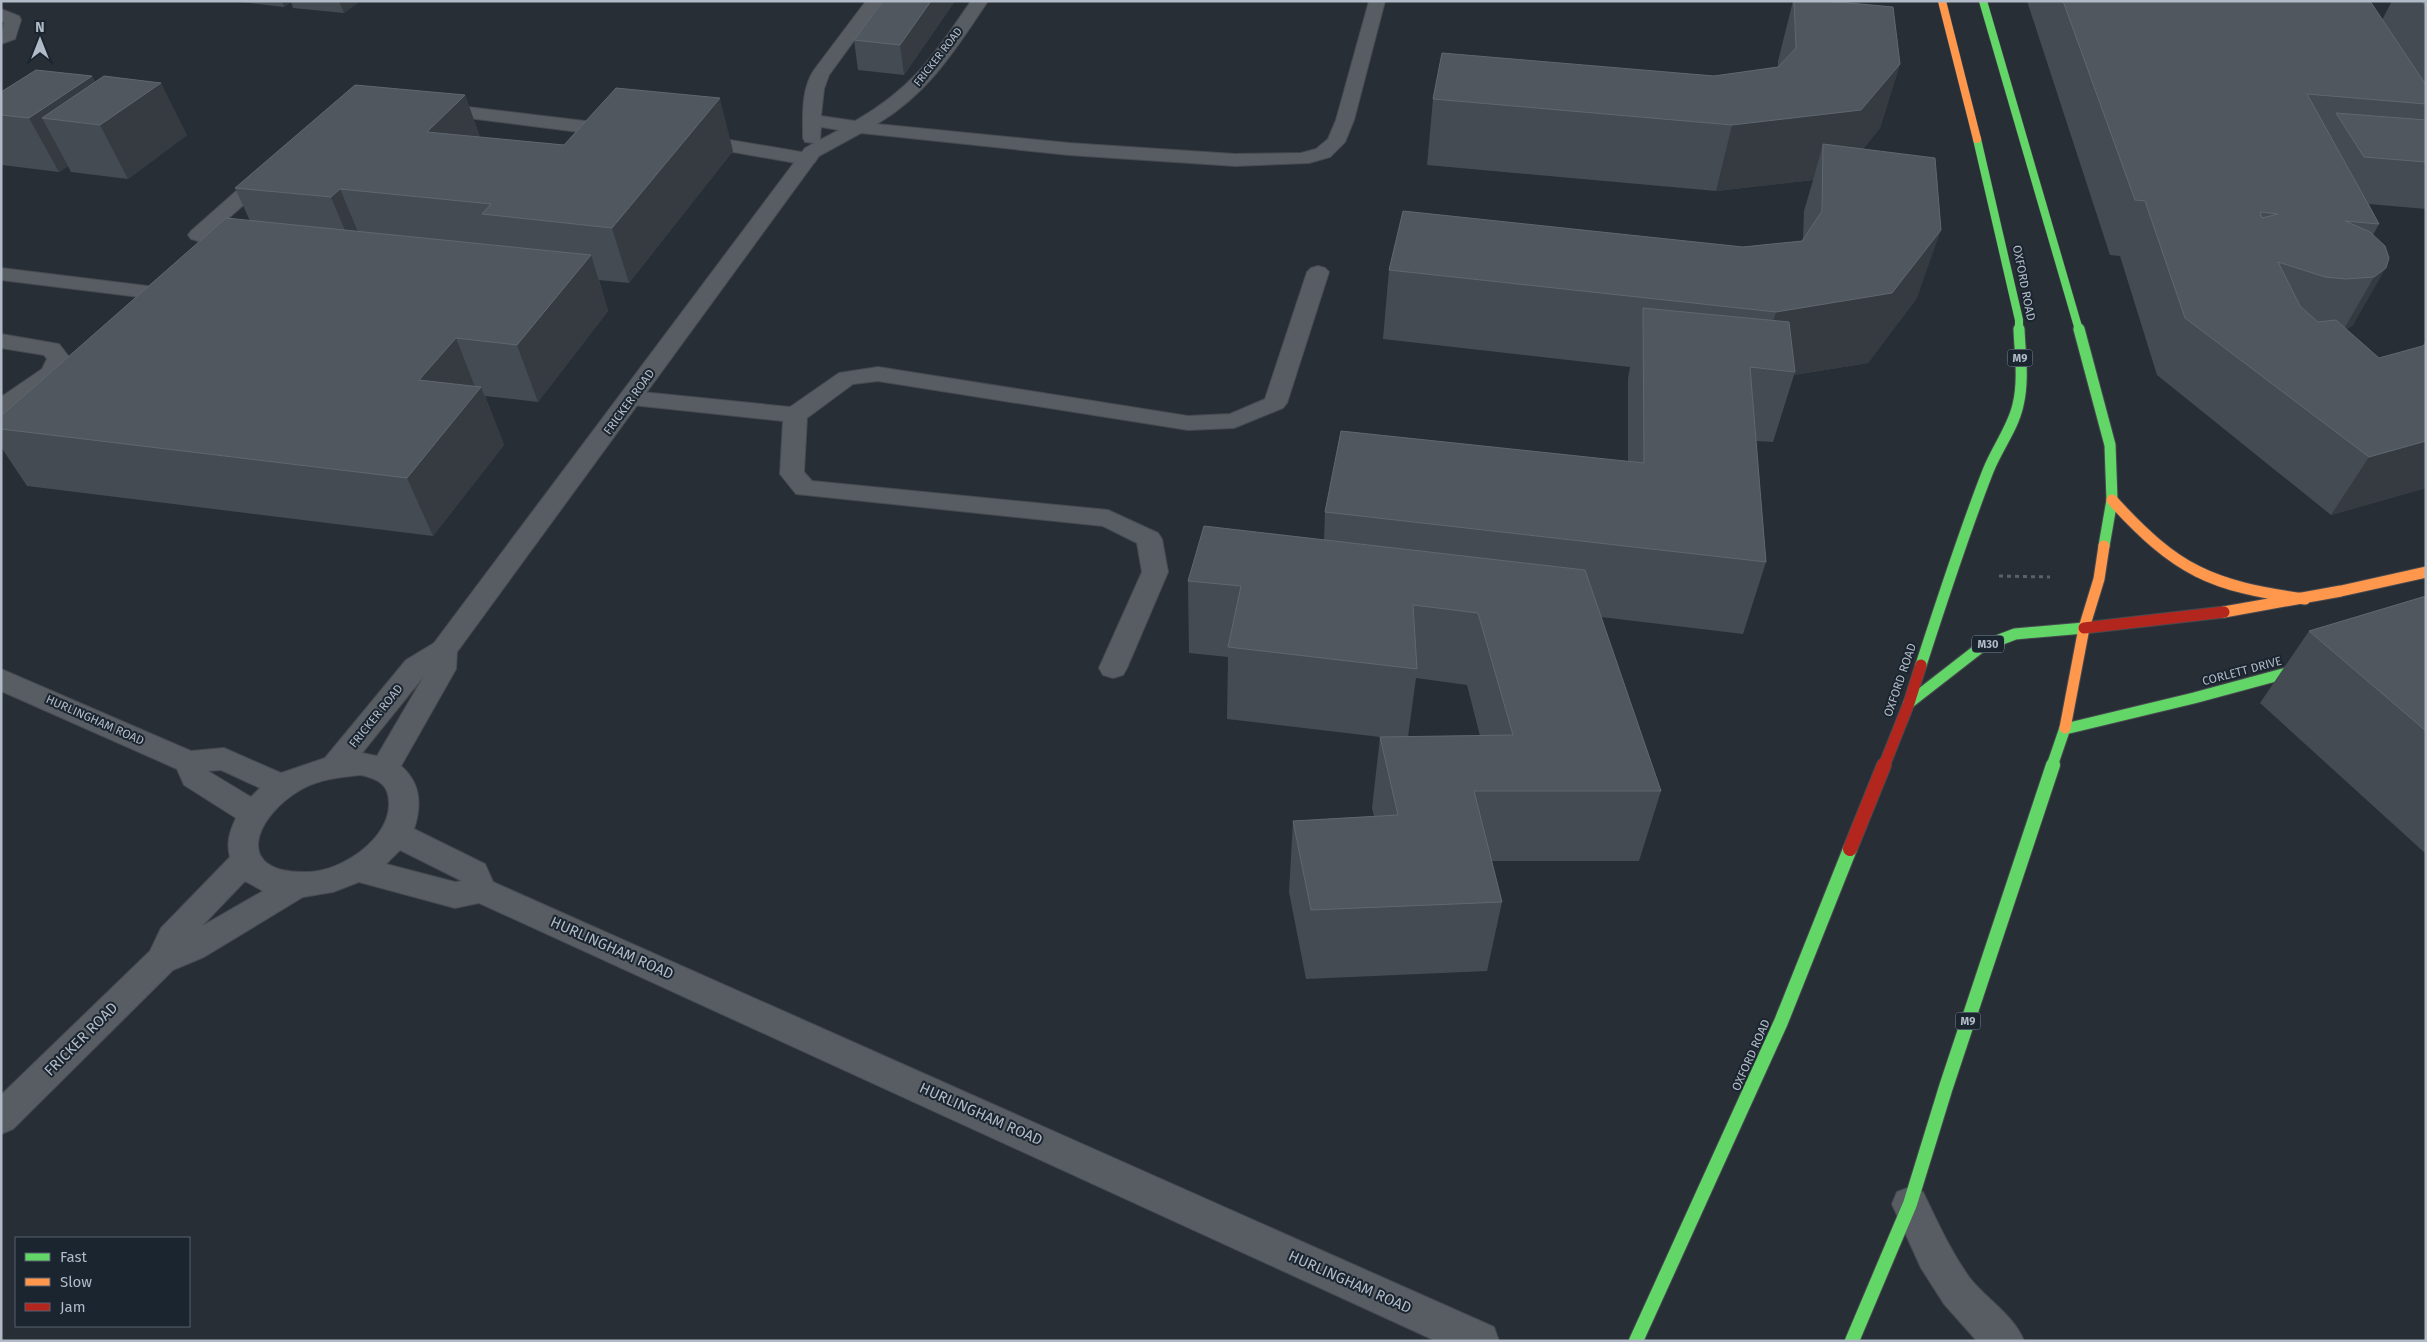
<svg xmlns="http://www.w3.org/2000/svg" width="2427" height="1342" font-family="'Fira Sans',sans-serif">
	<style>
		.lines { fill: none; stroke-linecap: round; stroke-linejoin: round }
		.lane-casing { stroke: #464a50; stroke-width: 2 }
		.street-casing { stroke: #464a50; stroke-width: 2 }
		.fast-far2-casing { stroke: #464a50; stroke-width: 9 }
		.fast-far1-casing { stroke: #464a50; stroke-width: 13 }
		.fast-casing { stroke: #464a50; stroke-width: 16 }
		.slow-far1-casing { stroke: #464a50; stroke-width: 9 }
		.slow-casing { stroke: #464a50; stroke-width: 13 }
		.jam-far1-casing { stroke: #464a50; stroke-width: 13 }
		.jam-casing { stroke: #464a50; stroke-width: 16 }
		.path { stroke: #5b6167; stroke-width: 3; stroke-dasharray: 4 4; stroke-linecap: butt }
		.lane { fill: #585c63; fill-rule: evenodd }
		.street { fill: #585c63; fill-rule: evenodd }
		.fast-far2 { stroke: #63d668; stroke-width: 8 }
		.fast-far1 { stroke: #63d668; stroke-width: 11 }
		.fast { stroke: #63d668; stroke-width: 14 }
		.slow-far1 { stroke: #ff974d; stroke-width: 8 }
		.slow { stroke: #ff974d; stroke-width: 11 }
		.jam-far1 { stroke: #b3261e; stroke-width: 11 }
		.jam { stroke: #b3261e; stroke-width: 14 }
		.wall { fill: #454b52; fill-rule: evenodd }
		.shaded-wall { fill: #353b41 }
		.building { fill: #51575e; stroke: #60676f; fill-rule: evenodd }
		.labels { text-anchor: middle; dominant-baseline: central; stroke-width: 4; stroke-linejoin: round; paint-order: stroke }
		.far-street-label { font-size: 11px; fill: #b1bbc7; stroke: #1b2530 }
		.shield { fill: #1b2530; stroke: #848e9a; stroke-width: 1 }
		.shield-label { font-size: 11px; font-weight: bold; fill: #b1bbc7 }
		.street-label { font-size: 12px; fill: #b1bbc7; stroke: #1b2530 }
		.near-street-label { font-size: 15px; fill: #b1bbc7; stroke: #1b2530 }
	</style>
	<rect width="100%" height="100%" fill="#282e35"/>
	<g class="lines">
		<g class="lane-casing">
			<path id="lane" d="M434,103l184,22 7,2 2,4 -2,4 -7,2 -190,-24 -3,-4 3,-4z
				M695,134l112,19 7,2 3,4 -3,4 -7,2 -119,-21 -2,-4 2,-4z
				M267,168l7,2 3,4 -3,4 -69,61 -7,2 -7,-2 -3,-4 3,-4 69,-61z
				M1318,266l7,2 4,4 -42,131 -4,5 -49,20 -46,2 -310,-49 -25,3 -46,34 -3,54 8,9 296,29 50,23 4,6 6,33 -41,96 -4,7 -10,3 -10,-3 -4,-7 43,-96 -5,-29 -34,-17 -307,-32 -16,-20 3,-53 -151,-16 -8,-2 -4,-5 4,-5 8,-2 158,16 49,-34 39,-6 310,49 42,-2 35,-15 42,-127 4,-4z
				M1,268l179,22 8,1 3,5 -3,5 -8,1 -179,-22z
				M1,334l58,10 11,14 -10,20 -51,35 -8,2v-18l41,-28 5,-10 -3,-4 -43,-7z"/>
		</g>
		<g class="street-casing">
			<path id="street" d="M866,1h17l-54,74 -5,14 -3,27 34,5c59,-34 79,-66 116,-120h17c-33,49 -59,92 -111,123l192,19 166,11 66,-1 15,-4 12,-10 8,-19 33,-119h16l-31,119 -9,22 -15,15 -21,6 -74,3 -166,-11 -208,-22 -42,23 -362,496 -1,17 -55,97c20,17 21,39 13,63l71,35 8,18 1001,445 5,14h-63l-957,-438 -24,5 -96,-26 -26,10 -30,5 -99,60 -31,13 -160,159 -12,5v-39l149,-144 11,-23 69,-71c-4,-15 0,-26 6,-39l-52,-33 -7,-16 -176,-78v-22l190,82 33,-3 57,25 44,-15 81,-98 28,-17 371,-495 9,-5 -9,-1 -2,-4c0,-22 -2,-49 11,-68zM821,127l18,3 -19,10zM424,676l-47,80 -15,-3zM221,770l39,18 -9,9 -43,-26zM361,775c17,4 28,9 28,28 1,36 -47,68 -80,69 -78,3 -55,-56 -7,-83 18,-10 39,-12 59,-14zM400,850l62,31 -7,1 -69,-18zM245,881l18,10 -61,35z
				M1,9l18,7 2,4 -6,19 -14,5 3,-22 -3,-1z
				M1910,1187l13,5c14,29 27,58 46,85 17,22 45,38 55,64h-47l-33,-37 -23,-36 -29,-64 5,-12z"/>
		</g>
		<g class="fast-far2-casing">
			<path id="fast-far2" d="M1983,1l96,329
				M1977,139l42,181v10"/>
		</g>
		<g class="fast-far1-casing">
			<path id="fast-far1" d="M2079,329l31,116 2,55 -8,46
				M1921,665c21,-65 42,-130 67,-194 9,-23 25,-43 30,-66 6,-25 2,-51 1,-76
				M1909,703l72,-56 34,-13 69,-6
				M2065,729l129,-31 122,-33
				M2052,766l13,-38"/>
		</g>
		<g class="fast-casing">
			<path id="fast" d="M1636,1341l145,-319 69,-173
				M1852,1341l58,-137 36,-117 107,-322"/>
		</g>
		<g class="slow-far1-casing">
			<path id="slow-far1" d="M1942,1l35,138"/>
		</g>
		<g class="slow-casing">
			<path id="slow" d="M2112,500c65,71 98,86 193,99
				M2224,612l117,-21 85,-19
				M2065,728l19,-100 15,-49 5,-33"/>
		</g>
		<g class="jam-far1-casing">
			<path id="jam-far1" d="M2084,628l140,-16
				M1884,766l25,-63 12,-38"/>
		</g>
		<g class="jam-casing">
			<path id="jam" d="M1850,849l34,-84"/>
		</g>
		<path class="path" d="M1999,576l51,1"/>
		<use href="#lane" class="lane"/>
		<use href="#street" class="street"/>
		<use href="#fast-far2" class="fast-far2"/>
		<use href="#fast-far1" class="fast-far1"/>
		<use href="#fast" class="fast"/>
		<use href="#slow-far1" class="slow-far1"/>
		<use href="#slow" class="slow"/>
		<use href="#jam-far1" class="jam-far1"/>
		<use href="#jam" class="jam"/>
	</g>
	<path class="wall" d="M233,1h127l-16,12 -51,-5 -2,-6 -7,5z
		M883,1h72l-51,74 -46,-5 -4,-30z
		M1793,1h35l72,63 -20,64 -17,21 54,149 -49,65 -74,12 -21,67 -17,-1 10,121 -23,72 -142,-17 60,174 -22,70h-148l11,41 -15,69 -181,8 -17,-87 4,-71 81,-5 -2,-8 8,-71 -153,-18 1,-62 -39,-4 -1,-72 136,-41 1,-28 303,-51v-83l2,-11 -247,-28 6,-69 354,-23 59,-6 1,-2 1,-28 9,-31 -97,11 -289,-26 6,-66 281,-23 64,-9v-6zM1416,678l51,7 13,51 -72,1z
		M2027,1h343l12,19 10,-19h34v208l-57,-5 10,20 -6,11 16,23 -36,67 -7,5 33,28 43,-11 4,-7v148l-95,27 -174,-140 -37,-119 -10,-1z
		M92,76l3,6 92,53 -59,44 -57,-7 -3,-6 -9,6 -57,-7 -1,-2v-71z
		M465,95l15,42 84,8 169,6 -104,132 -30,-3 9,31 -70,91 -53,-6 19,49 -71,91 -406,-50 -26,-39v-31l249,-195 -15,-33z
		M2426,596v258l-166,-151 49,-72z"/>
	<path class="shaded-wall" d="M282,1h8l1,1 -7,5z
		M339,1h21l-16,12z
		M931,1h24l-51,74 -4,-30z
		M1900,64l-20,64 -39,48 -18,-32 -10,36 -97,11 16,-66z
		M92,76l21,40 48,-33 26,52 -59,44 -28,-54 -58,-7 26,48 -9,6 -30,-54z
		M465,95l19,53 -57,-16z
		M720,98l13,53 -104,132 -17,-55z
		M340,189l23,55 -9,8 -23,-55z
		M1941,230l-24,68 -49,65 -74,12 1,-3 -36,-4 17,-56z
		M591,255l17,56 -70,91 -21,-57z
		M2386,268l-33,57 -12,9 33,-57z
		M456,338l21,54 4,-5 23,58 -71,91 -26,-58 12,-98z
		M2426,441v47l-95,27 38,-58z"/>
	<path class="building" d="M883,1h48l-31,44 -46,-5z
		M1794,1h34l65,6 7,57 -39,46 -129,15 -299,-26 9,-46 272,23 64,-9 18,-19z
		M2063,1h307l56,84v19l-119,-10 72,130 -34,-3 25,11 15,14 4,12 -3,10 -12,9 -28,2 -21,-2 -47,-15 22,44 18,16 18,-2 43,38 47,-13v96l-57,16 -184,-139 -40,-117 -10,-1zM2260,212l18,2 -16,4z
		M2422,1h4v6z
		M36,70l56,6 -63,42 -28,-3v-23z
		M104,76l57,7 -61,42 -58,-7z
		M355,85l110,10 -38,37 137,13 52,-57 104,10 -108,130 -130,-14 9,-10 -151,-15 -9,8 -96,-9z
		M2336,113l90,7v42l-62,-5z
		M1823,144l112,14 6,72 -49,63 -116,19 -387,-42 14,-59 340,36 59,-6 20,-30z
		M226,218l365,37 -74,90 -61,-7 -37,42 62,7 -74,91 -406,-49v-13z
		M1643,308l146,14 6,50 -45,-5 16,195 -441,-50 16,-81 303,32z
		M1204,526l381,44 76,221h-187l28,111 -191,8 -18,-89 105,-6 -18,-78 133,-2 -35,-122 -65,-8 4,64 -189,-22 13,-61 -53,-5z
		M2426,596v135l-117,-100z"/>
	<g class="labels">
		<g class="far-street-label">
			<text transform="translate(938 57) rotate(-52)">FRICKER ROAD</text>
		</g>
		<g class="shield">
			<rect x="2007.5" y="349.5" width="25" height="17" rx="4"/>
			<rect x="1972" y="635.5" width="32" height="17" rx="4"/>
			<rect x="1955.5" y="1012.5" width="25" height="17" rx="4"/>
		</g>
		<g class="shield-label">
			<text x="2020" y="358">M9</text>
			<text x="1988" y="644">M30</text>
			<text x="1968" y="1021">M9</text>
		</g>
		<g class="street-label">
			<text transform="translate(2024 283) rotate(79)">OXFORD ROAD</text>
			<text transform="translate(629 402) rotate(-54)">FRICKER ROAD</text>
			<text transform="translate(2242 671) rotate(-15)">CORLETT DRIVE</text>
			<text transform="translate(1900 680) rotate(-71)">OXFORD ROAD</text>
			<text transform="translate(376 716) rotate(-51)">FRICKER ROAD</text>
			<text transform="translate(95 720) rotate(24)">HURLINGHAM ROAD</text>
			<text transform="translate(1751 1055) rotate(-66)">OXFORD ROAD</text>
		</g>
		<g class="near-street-label">
			<text transform="translate(612 948) rotate(24)">HURLINGHAM ROAD</text>
			<text transform="translate(81 1039) rotate(-45)">FRICKER ROAD</text>
			<text transform="translate(981 1114) rotate(24)">HURLINGHAM ROAD</text>
			<text transform="translate(1350 1282) rotate(24)">HURLINGHAM ROAD</text>
		</g>
	</g>
	<rect width="2427" height="1342" fill="none" stroke="#b1bbc7" stroke-width="5"/>
	<rect x="15" y="1237" width="175" height="90" fill="#1b2530" stroke="#57616c"/>
	<rect x="25" y="1253" width="25" height="8" fill="#63d668" stroke="#57616c"/>
	<text x="60" y="1262" font-size="15" fill="#b1bbc7">Fast</text>
	<rect x="25" y="1278" width="25" height="8" fill="#ff974d" stroke="#57616c"/>
	<text x="60" y="1287" font-size="15" fill="#b1bbc7">Slow</text>
	<rect x="25" y="1303" width="25" height="8" fill="#b3261e" stroke="#57616c"/>
	<text x="60" y="1312" font-size="15" fill="#b1bbc7">Jam</text>
	<g transform="translate(40 40)" stroke="#1b2530" stroke-width="4" paint-order="stroke">
	<path d="M0-4L9 19L0 12L-9 19Z" fill="#b1bbc7"/>
	<text y="-8" font-size="14" font-weight="bold" text-anchor="middle" fill="#b1bbc7">N</text>
	</g>
</svg>
